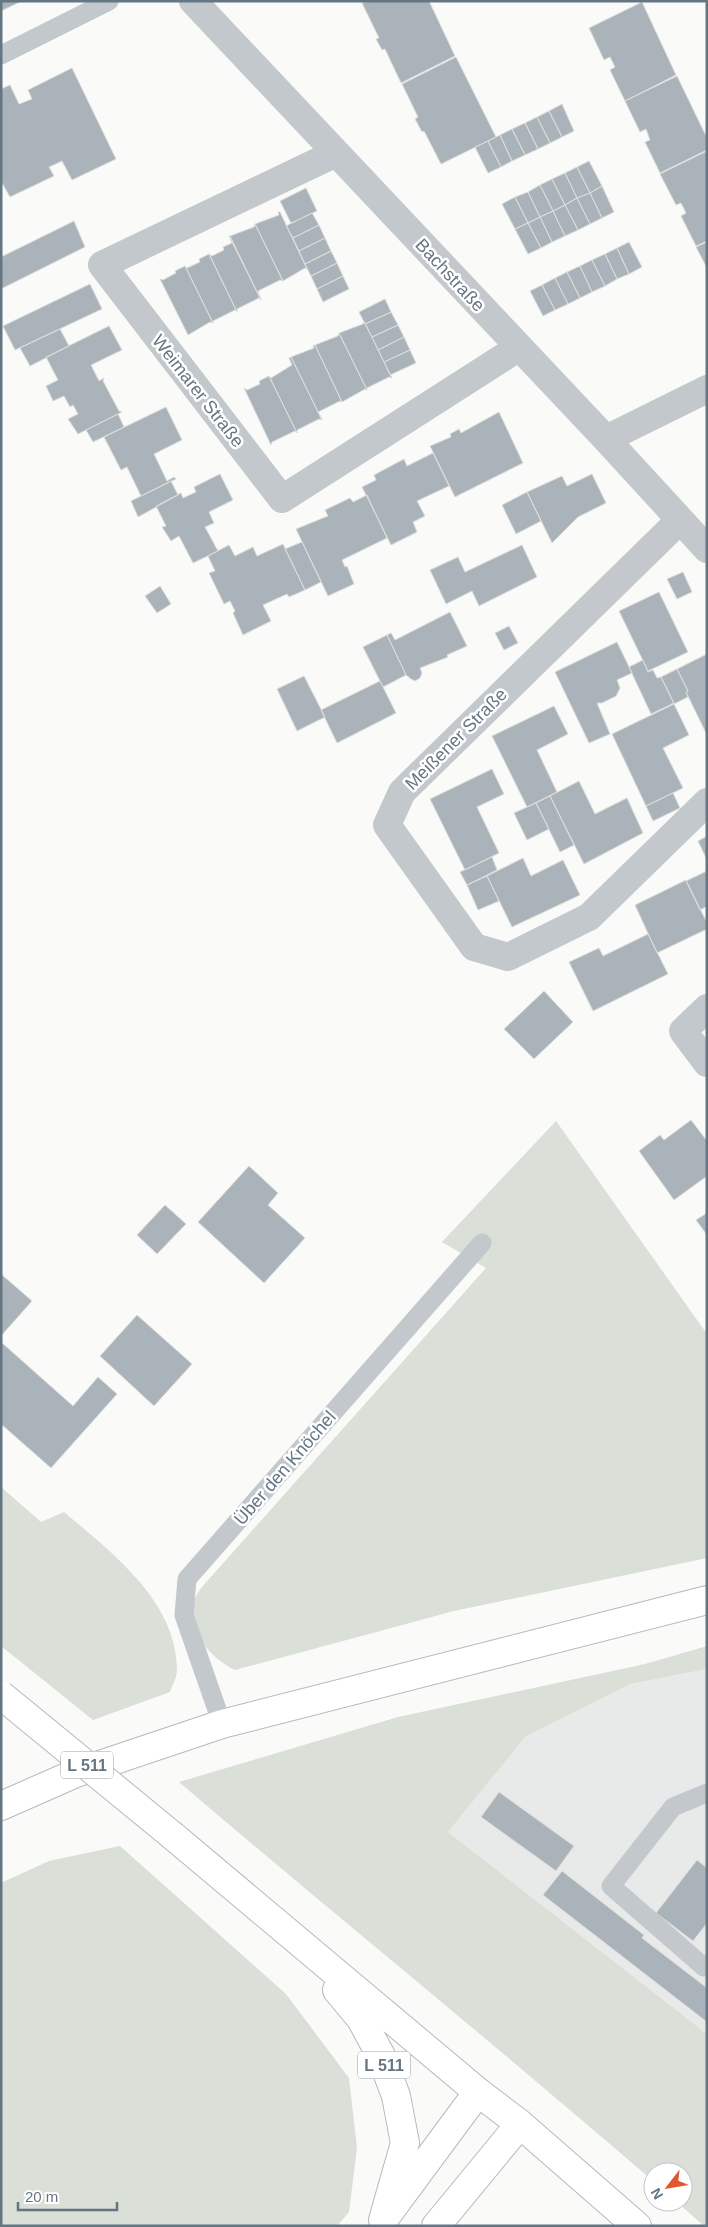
<svg xmlns="http://www.w3.org/2000/svg" width="708" height="2227" font-family="Helvetica,sans-serif">
	<style>
		.built { fill: #e8e9e9 }
		.green { fill: #dadfd7 }
		.building { fill: #aab3b9; stroke: #dcdcda }
		.lines { fill: none; stroke-linecap: round; stroke-linejoin: round }
		.secondary-casing { stroke: #b3babf; stroke-width: 30 }
		.primary-casing { stroke: #b5babe; stroke-width: 30 }
		.trunk-casing { stroke: #b4b9bd; stroke-width: 30 }
		.service { stroke: #c3c8cc; stroke-width: 19 }
		.minor { stroke: #c3c8cc; stroke-width: 28 }
		.secondary { stroke: #fff; stroke-width: 28 }
		.primary { stroke: #fff; stroke-width: 28 }
		.trunk { stroke: #fff; stroke-width: 28 }
		.trunk-bridge-casing { stroke: #b4b9bd; stroke-width: 30; stroke-linecap: butt }
		.trunk-bridge { stroke: #fff; stroke-width: 28 }
		.labels { text-anchor: middle; dominant-baseline: central; stroke-width: 5; stroke-linejoin: round; paint-order: stroke }
		.shield { fill: #fff; stroke: #939fa8; stroke-width: 1 }
		.shield-label { font-size: 16px; font-weight: bold; fill: #657683 }
		.street-label { font-size: 18px; fill: #657683; stroke: #fff }
	</style>
	<rect width="100%" height="100%" fill="#fafaf8"/>
	<path class="built" d="M707,1669v365l-259,-202 78,-96 105,-52z"/>
	<path class="green" d="M556,1121l151,213v224l-253,53 -219,59c-21,-10 -48,-37 -43,-64 1,-6 6,-13 9,-18l285,-320 -44,-26z
		M1,1487l40,35 23,-10c47,40 113,89 113,158 0,7 -5,16 -7,22l-77,28 -92,-74z
		M707,1646v23l-76,15 -105,52 -78,96 259,202v192h-3l-27,-24h6v-30h-30v9c-156,-135 -317,-265 -474,-399l219,-65 247,-53z
		M120,1846l166,148 63,84 8,70 -8,64 -12,14h-336v-343l48,-22z"/>
	<path class="building" d="M1,1h21l-21,10z
		M367,1h62l26,55 -54,27 -16,-34 -3,1 -6,-11 3,-1 -17,-35z
		M642,2l34,73 -51,26 -15,-31 5,-3 -5,-10 -6,3 -15,-32z
		M456,57l40,80 -55,27 -17,-33 -2,1 -7,-13 3,-2 -16,-33z
		M72,68l44,91 -44,21 -10,-19 -13,6 5,9 -44,21 -9,-16v-92l9,-4 9,19 13,-5 -4,-9z
		M677,76l30,62v12l-47,23 -15,-31 5,-2 -4,-11 -6,3 -15,-31z
		M562,104l12,27 -12,6 -13,-26z
		M549,111l13,26 -12,6 -13,-26z
		M537,117l13,26 -12,6 -13,-26z
		M525,123l13,26 -13,6 -13,-26z
		M512,129l13,26 -13,6 -12,-26z
		M500,135l12,26 -11,6 -13,-26z
		M488,141l13,26 -13,6 -13,-26z
		M707,151v90l-11,5 -15,-30 5,-3 -5,-10 -5,2 -16,-31z
		M589,161l13,25 -12,7 -13,-26z
		M577,167l13,26 -13,5 -12,-25z
		M565,173l12,25 -12,7 -13,-26z
		M552,179l13,26 -12,6 -13,-26z
		M540,185l13,26 -13,6 -12,-25z
		M602,186l12,26 -12,6 -12,-25z
		M306,188l11,23 -26,12 -11,-22z
		M528,192l12,25 -12,6 -13,-26z
		M590,193l12,25 -12,6 -13,-26z
		M515,197l13,26 -13,6 -13,-25z
		M577,198l13,26 -12,6 -13,-25z
		M565,205l13,25 -13,6 -12,-25z
		M553,211l12,25 -13,6 -12,-25z
		M278,212h2l27,57 -2,-1 -22,13 -28,-57 24,-9z
		M312,213l7,12 -26,13 -7,-12z
		M540,217l12,25 -11,6 -13,-25z
		M74,221l11,26 -84,42v-32z
		M528,223l13,25 -13,6 -13,-25z
		M255,224l28,57 -3,-1 -22,11 3,9 -31,-64 24,-9z
		M319,225l6,13 -26,13 -6,-13z
		M229,236l32,64 -2,-2 -22,11v3l-28,-58 3,2 12,-6 -1,-3 9,-4z
		M325,238l6,13 -26,13 -6,-13z
		M629,242l13,25 -13,7 -12,-26z
		M707,242v26l-11,-21z
		M617,248l12,26 -12,5 -12,-25z
		M331,251l6,12 -26,13 -6,-12z
		M209,254l28,58 -2,-2 -22,11v2l-28,-57 2,2 13,-6 -1,-3z
		M605,254l12,25 -12,7 -13,-26z
		M592,260l13,26 -13,6 -12,-26z
		M337,263l6,13 -26,13 -6,-13z
		M185,266l28,57 -3,-1 -22,13 -28,-56 3,1 13,-7 -1,-2z
		M580,266l12,26 -12,6 -13,-26z
		M567,272l13,26 -12,6 -13,-26z
		M343,276l6,13 -26,13 -6,-13z
		M555,278l13,26 -13,6 -13,-25z
		M90,284l12,25 -87,41 -12,-24z
		M542,285l13,25 -12,6 -13,-25z
		M385,299l6,13 -26,12 -6,-12z
		M391,312l7,13 -26,12 -7,-13z
		M364,321l28,57 -3,-1 -22,11v2l-28,-57 24,-9z
		M398,325l6,12 -26,13 -6,-13z
		M109,326l13,24 -31,15 8,16 5,-3 -1,3 16,30 3,1 -44,22 -10,-15 10,-5 -5,-9 -3,2 -6,-11 -11,5 -7,-15 12,-6 -12,-23z
		M60,329l9,17 -39,20 -10,-18z
		M339,333l28,57 -2,-1 -23,13 -27,-57 23,-9z
		M404,337l6,13 -26,12 -6,-12z
		M315,345l27,57 -2,-1 -22,11 4,8 -31,-63 23,-9 -1,-2z
		M410,350l6,13 -26,12 -6,-13z
		M291,357l31,63 -3,-1 -22,11v3l-28,-57 2,2 21,-13 -3,-7z
		M269,376l28,57 -2,-2 -23,11 -1,3 -27,-57 3,2 13,-6 -1,-3z
		M166,407l16,33 -28,14 13,27 7,-4 2,2 -35,17 -14,-29 -6,3 -17,-33z
		M499,412l24,51 -68,34 -25,-51 21,-9 -1,-3 9,-5 2,4z
		M118,414l6,13 -31,15 -7,-12z
		M433,453l16,33 -32,15 8,15 -12,6 4,10 -26,13 -29,-58 14,-7 -2,-5 30,-16 3,7z
		M220,474l13,26 -24,12 5,11 -9,4 13,24 -25,12 -14,-27 -8,5 -9,-14 4,-1 -10,-20 25,-13 2,5 13,-6 -2,-5z
		M592,474l14,29 -28,14 -26,26 -25,-51 35,-16 5,10z
		M171,481l7,14 -40,22 -7,-16z
		M527,492l14,29 -25,13 -14,-29z
		M367,495l20,43 -45,22 3,7 2,-1 7,18 -26,12 -32,-67 32,-13 -3,-6 25,-12 3,4z
		M302,542l19,40 -16,8 -20,-41z
		M283,544l22,46 -16,7 -2,-3 -24,11 8,16 -28,14 -10,-22 2,-2 -5,-10 -6,3 -15,-31 6,-2 -7,-15 21,-11 6,11 18,-9 4,9z
		M522,545l15,32 -58,29 -7,-15 -26,13 -16,-34 28,-13 7,15z
		M683,572l9,20 -15,7 -10,-20z
		M160,586l11,18 -14,9 -12,-17z
		M659,592l29,60 -40,19 -29,-60z
		M450,612l17,34 -20,9 1,2 -28,11 2,5 -2,5 -5,3 -4,-2 -5,-4 -19,-40 4,-2 4,7z
		M509,626l9,17 -14,7 -9,-17z
		M387,635l19,40 -23,12 -20,-40z
		M617,642l15,31 -15,7 3,8 -4,8 -14,7h-5l13,31 -21,9 -34,-71z
		M707,654v81l-21,-43 2,-1 -11,-22z
		M643,660l5,12 5,-2 4,8 4,-1 13,26 -23,11 -22,-47z
		M677,669l11,22 -2,1 2,5 -14,7 -13,-27z
		M304,676l21,41 -28,14 -20,-42z
		M380,681l16,32 -59,30 -16,-33z
		M674,704l15,31 -26,13 20,40 -37,18 -34,-72z
		M554,706l14,28 -31,16 20,42 -30,15 -35,-71z
		M492,769l12,25 -27,13 22,46 -34,17 -35,-71z
		M579,781l16,33 32,-16 16,35 -59,31 -34,-68z
		M673,793l7,15 -27,13 -7,-15z
		M550,796l24,49 -14,7 -24,-49z
		M536,803l13,26 -22,11 -13,-27z
		M707,836v24l-9,-19z
		M492,857l5,13 -30,15 -7,-13z
		M523,858l8,18 32,-16 17,35 -68,32 -25,-51z
		M707,871v35l-7,4 -14,-29z
		M487,876l12,25 -21,9 -11,-25z
		M686,880l21,43v6l-50,24 -22,-48z
		M648,934l20,40 -75,37 -24,-49 30,-14 4,8z
		M544,991l29,31 -39,37 -30,-30z
		M691,1120l16,21v35l-33,24 -35,-49 21,-16 4,5z
		M249,1166l29,27 -10,12 37,33 -41,45 -66,-61z
		M165,1205l21,19 -29,30 -20,-19z
		M707,1213v22l-11,-15z
		M1,1274l31,27 -31,35z
		M137,1315l55,49 -38,42 -54,-50z
		M1,1342l72,64 25,-29 19,17 -66,74 -50,-44z
		M499,1792l75,54 -18,25 -75,-54z
		M697,1860l10,8v55l-14,18 -37,-28z
		M562,1871l82,64 -2,3 65,50v34l-164,-127z"/>
	<g class="lines">
		<g class="secondary-casing">
			<path id="secondary" d="M1,1806l75,-33 146,-49 485,-124"/>
		</g>
		<g class="primary-casing">
			<path id="primary" d="M384,2219l94,-127 42,32 117,102
				M436,2226l84,-102"/>
		</g>
		<g class="trunk-casing">
			<path id="trunk" d="M173,1836l305,256
				M337,1990l24,29 20,37 15,40 9,47 -22,77"/>
		</g>
		<path class="service" d="M1,55l108,-54
			M222,1724l-38,-109 3,-36 295,-336
			M707,1793l-34,14 -62,79 93,81 3,-3"/>
		<path class="minor" d="M193,1l413,438 101,110
			M336,153l-234,112 180,234 236,-151
			M606,439l101,-50
			M679,521l-277,271 -15,33 87,122 34,10 81,-40 118,-115
			M707,1008l-24,23 24,32"/>
		<use href="#secondary" class="secondary"/>
		<use href="#primary" class="primary"/>
		<use href="#trunk" class="trunk"/>
		<g class="trunk-bridge-casing">
			<path id="trunk-bridge" d="M1,1695l172,141"/>
		</g>
		<use href="#trunk-bridge" class="trunk-bridge"/>
	</g>
	<g class="labels">
		<g class="shield">
			<rect x="61" y="1751.5" width="52" height="27" rx="4"/>
			<rect x="358" y="2051.5" width="52" height="27" rx="4"/>
		</g>
		<g class="shield-label">
			<text x="87" y="1765">L 511</text>
			<text x="384" y="2065">L 511</text>
		</g>
		<g class="street-label">
			<text transform="translate(450 275) rotate(47)">Bachstraße</text>
			<text transform="translate(198 391) rotate(52)">Weimarer Straße</text>
			<text transform="translate(456 739) rotate(-45)">Meißener Straße</text>
			<text transform="translate(285 1468) rotate(-49)">Über den Knöchel</text>
		</g>
	</g>
	<rect width="708" height="2227" fill="none" stroke="#657683" stroke-width="5"/>
	<g transform="translate(668 2187) rotate(239)"><circle r="24" fill="#ffffff" stroke="#c1c8cd"/>
	<path d="M0-4L9 19L0 12L-9 19Z" fill="#e4572e"/>
	<text y="-8" font-size="14" font-weight="bold" text-anchor="middle" fill="#657683">N</text>
	</g>
	<path d="M18 2202v8h99v-8" fill="none" stroke="#657683" stroke-width="2.5"/>
	<text x="25" y="2202" font-size="15" fill="#657683" stroke="#ffffff" stroke-width="4" paint-order="stroke">20 m</text>
</svg>
